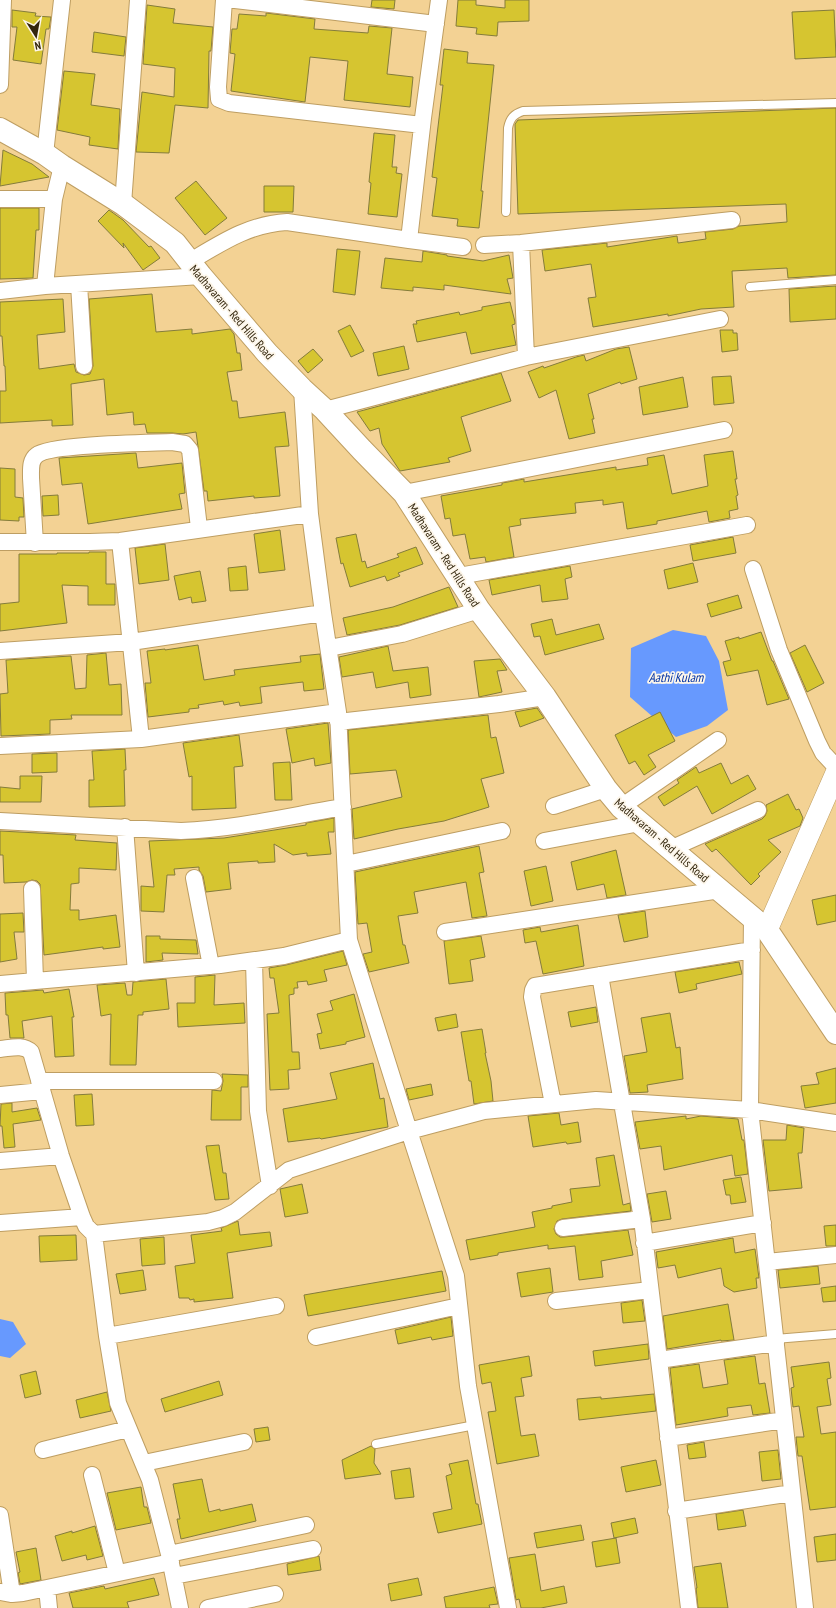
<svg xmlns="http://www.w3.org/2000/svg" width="836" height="1608" font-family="'PT Sans Narrow',sans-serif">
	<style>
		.water { fill: #6799fe }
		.building { fill: #d6c530; stroke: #847c3b }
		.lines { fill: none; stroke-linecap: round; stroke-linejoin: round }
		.service-casing { stroke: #be9e62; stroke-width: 10 }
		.minor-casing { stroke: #be9e62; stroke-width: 18 }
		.tertiary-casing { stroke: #be9e62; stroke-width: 22 }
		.primary-casing { stroke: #be9e62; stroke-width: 24 }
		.service { stroke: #fff; stroke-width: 8 }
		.minor { stroke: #fff; stroke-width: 16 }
		.tertiary { stroke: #fff; stroke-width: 21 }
		.primary { stroke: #fff; stroke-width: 22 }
		.labels { text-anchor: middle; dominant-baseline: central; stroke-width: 3.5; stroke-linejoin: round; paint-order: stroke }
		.street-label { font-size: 12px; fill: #33260d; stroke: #fdf6ea }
		.water-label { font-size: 13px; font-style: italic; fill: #0031a3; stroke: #fdf6ea }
	</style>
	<rect width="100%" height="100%" fill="#f3d294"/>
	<path class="water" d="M673,630l33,6 13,25 9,49 -21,16 -31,11 -46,-40 1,-49z
		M0,1319l13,3 13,22 -16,14 -10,-2z"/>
	<path class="building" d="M372,0h23l-1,9 -23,-2z
		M458,0h18v5l29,3v-8h24v21l-31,1 -1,14 -21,-2 1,-6 -21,-2z
		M147,5l28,4 -2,14 40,4 -2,24h-2l-1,57 -33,-3 -6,48 -33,-1 6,-60 32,5 1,-29 -32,-4z
		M12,10l24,3 -1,3 16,1 -2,12h-3l-5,35 -28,-4 4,-33h-5z
		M834,10l2,47 -41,2 -3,-47z
		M266,13l49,6 -1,10 54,4 1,-7 23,2 -5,46 26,3 -3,30 -66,-7 4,-39 -38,-4 -5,45 -74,-11 4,-37 -5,-1 2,-24h5l2,-15 27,2z
		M94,32l32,5 -2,19 -32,-4z
		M444,49l24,3 -1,11 27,2 -13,126h2l-4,37 -22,-2 1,-7 -26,-3 5,-38 -5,-1 11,-92h-3z
		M64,71l31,3 -4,31 29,4 -2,40 -29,-4 1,-8 -33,-7z
		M836,108v167l-48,3 -1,-10 -55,3 2,36 -33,2 -33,7v-2l-75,13 -5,-29 8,-1 -5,-33 -46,7 -3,-21 65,-7v4l70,-11 1,7 28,-4 -1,-7 28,-3 6,-3 48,-4 -1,-18 -268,10 -3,-90 3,-4z
		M374,133l21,2 -3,32h5l-1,6 6,1 -5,43 -29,-3 3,-31 -2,-1z
		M3,150l29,14 17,13 -49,9z
		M196,181l31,37 -22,17 -30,-37z
		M264,186h30l-1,26h-29z
		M0,208h39v22h-3l-3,48 -33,1z
		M109,210l14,10 26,27 2,-1 9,12 -17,12 -20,-27 1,5 -26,-27z
		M337,249l23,2 -5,44 -22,-3z
		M423,251l24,4v1l36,5 26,-6 4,23 -6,1 4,15 -67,-9v5l-31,-3v4l-32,-3 4,-30 37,4z
		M836,286v33l-46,3 -1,-33z
		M152,294l4,38 36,-3v5l38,-5 4,5 3,19h3l2,17 -15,2 5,29h5l2,17 46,-6 4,34 -14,1 5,49 -26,2v-2l-46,5 -1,-10h-3l-8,-59 -13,2 -11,-1h-25l-2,-9 -11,1 -1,-13 -26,3 -3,-36 -33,5 2,41 -21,1v-6l-52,3v-32h6l-1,-25h-1l-2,-30h-2v-34l63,-3 2,33 -28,3 2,34 35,-5 2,8 8,3 6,-1 3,-8 -4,-67z
		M510,302l5,20v2l-3,1 4,20 -45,9 -5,-22 -49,10 -4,-18h4l-1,-3 43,-9 1,3 22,-5v-3z
		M350,325l14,26 -13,6 -13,-26z
		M720,330h13v3h4l1,17 -16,2z
		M404,346l5,23 -31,7 -5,-23z
		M629,347l8,32 -16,5 -1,-2 -32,12 6,25h-2l3,14 -26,6 -13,-49 -17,8 -11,-26 15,-6 1,2 32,-11 8,-2 2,6 30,-12z
		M313,349l10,11 -15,13 -10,-12z
		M501,373l10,28 -50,16 10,34 -23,7 2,4 -50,9 -18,-27 -3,-16 -9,3 -13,-19z
		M731,376l3,27 -20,2 -2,-28z
		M683,377l5,30 -45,8 -4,-28z
		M733,451l4,28h-2l3,16 -2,1 2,13 -9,2 1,7 -21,4 -2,-11 -50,10v3l-30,5 -4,-27 -20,3v-5l-28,3 1,10 -56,6 1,6 -12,2 5,30 -28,5 -1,-5 -15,2 -5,-25 -12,2 -3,-18 -5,1 -4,-23 61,-11v-2l22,-4v3l92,-15v3l32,-5 -1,-7 17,-3 8,39 36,-8 -4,-31z
		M136,453l2,15 44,-5 3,30 -6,1 3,15 -94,15 -6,-41 -20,2 -3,-27z
		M0,468l15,1v28l8,1 1,19h-5v4l-19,-1z
		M58,495l1,20 -16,1 -1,-20z
		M280,530l5,40 -26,3 -5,-39z
		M356,534l6,28 3,-1 2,7 32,-11 -2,-3 19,-7 7,17 -25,9 2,3 -13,5 -2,-5 -35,11 -7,-24 -2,1 -5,-26z
		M733,537l3,16 -43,8 -3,-16z
		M165,544l4,36 -30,4 -4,-36z
		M89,552h17v32h9v21h-27v-19l-26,-1 5,38 -67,8v-27l19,-2v-48h38v-1h32z
		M693,563l5,19 -30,7 -4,-19z
		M246,566l2,24 -18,1 -2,-23z
		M570,566l2,11 -7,2 3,20 -26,3 -2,-17 -48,10 -3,-15z
		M200,571l6,30 -14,2 -1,-6 -12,3 -5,-24z
		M449,587l9,20 -58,18 -53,10 -4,-17 50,-11z
		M738,595l4,13 -31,9 -4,-13z
		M552,619l4,16 43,-11 5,15 -59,16 -5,-19 -6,1 -3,-13z
		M761,632l11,29h1l16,38 -22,6 -9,-35 -31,6 -4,-14 8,-2 -6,-19 14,-4v2z
		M198,645l6,35 31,-5 -1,-5 67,-8 -1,-6 20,-2 4,35 -20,2 -1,-9 -43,5 2,16 -22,3 -1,-4 -15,3 -1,-4 -25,4 1,3 -10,1v3l-41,5 -3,-34h6l-4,-32 18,-2v1z
		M805,645l19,38 -17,9 -17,-39z
		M388,646l5,25 35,-4 3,28 -21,3 -2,-16 -32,6 -3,-16 -31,5 -3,-20z
		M106,653l3,32 12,-1 1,31h-51l1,4 -22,1v14l-49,2 -1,-42 8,-1 -2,-33 65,-4 4,33 11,-1 1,-33z
		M500,659l7,11 -10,1 5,21 -23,5 -5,-36z
		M537,708l7,10 -24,9 -5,-15z
		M660,712l15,29 -27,14 8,12 -12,8 -9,-14 -6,3 -14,-29z
		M488,715l3,23 5,-1 8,36 -23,6 8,28 -45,14 -46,8 -44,10 -2,-30 50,-12 -6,-27 -46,4 -2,-44z
		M328,723l3,40 -16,3 -1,-8 -22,5 -6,-34z
		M239,735l4,31 -9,1 2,41 -44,2v-34l-3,1 -6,-34z
		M125,749l1,21h-2l1,36 -36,1v-27h5l-2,-29z
		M57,753v19l-25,1v-19z
		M290,762l2,38h-17l-2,-37z
		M721,763l10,21 17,-9 8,14 -44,25 -15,-28 -33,20 -6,-9 21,-14 -2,-3 19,-13 3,6z
		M20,776h22l-1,26h-41v-15l20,2z
		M788,794l8,16 3,-1 4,9 -3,8 -32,14 13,12 -23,22 2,2 -9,9 -35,-36 -4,3 -7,-8 57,-25 3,-3 2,-5 -1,-6z
		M334,818v14h-6l3,22 -24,2v-3l-14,2 -19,-11 1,18 -17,1v-2l-30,2 3,26 -25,3 -3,-16 -4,-6v-3l-25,2 1,6h-8l-3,37 -23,-1v-25l13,1 -5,-46 75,-3 82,-13v-2z
		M0,831l76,4 -1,5 42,3 -1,27 -37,-2v15l-8,1 -1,26h9v10l37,-5 4,32 -17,2v-2l-59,8 -4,-71 -3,-3 -5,-1 -6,2 -22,1 -1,-28h-3z
		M479,846l5,26 -5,1 8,43 -15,2 -6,-36 -52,10 4,21 -20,3 5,29h2l4,18 -40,9 -6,-18 9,-2 -5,-29 -9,1 -3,-52z
		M616,850l10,45 -19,3 -3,-14 -27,6 -6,-28z
		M546,866l7,35 -22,5 -7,-35z
		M836,895v26l-19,4 -5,-25z
		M645,911l3,26 -24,5 -6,-27z
		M23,913l1,19h-10l3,27 -17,3v-48z
		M578,925l6,41 -41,8 -7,-33 -11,2 -2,-13 17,-3 1,5z
		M146,936h14v3l36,1 2,14 -36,-1 1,7 -17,2z
		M481,936l4,21 -15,3 3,21 -24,3 -5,-43z
		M343,951l4,14 -23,5 3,11 -19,4 -1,-4 -10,1 1,6h-4v6l-5,1 3,57h7l1,17 -12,1 1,19 -19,1 -3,-76 12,-1 -5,-35h-4l-1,-10 17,-3z
		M739,962l3,12 -46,10 1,5 -18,4 -4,-21z
		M215,975l-1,30 30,-2 1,20 -67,4 -1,-24h18v-26z
		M166,979l3,30 -26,3v3h-5l-2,50h-26l1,-51 -10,2 -4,-31 28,-2 2,12h5l1,-13z
		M69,989l5,28h-2l2,39 -19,1 -3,-41 -30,5 2,17h-14l-2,-23h-2l-1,-22 38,-3 1,3z
		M354,994l11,43 -19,5v2l-26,5 -3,-15 5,-1 -5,-19 16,-4 -3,-9z
		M596,1007l2,15 -27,5 -3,-15z
		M670,1013l6,35 4,-1 3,32 -36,6 1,7 -18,1 -6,-37 23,-4 -6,-34z
		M456,1014l2,13 -20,4 -3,-13z
		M482,1029l4,24h-1l6,28 2,20 -19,3 -3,-23h-2l-8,-49z
		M373,1063l7,36 4,-1 4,29 -67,12 -1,-1 -32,4 -5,-33 54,-10 -7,-26z
		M836,1068v35l-31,5 -4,-22 18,-2 -3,-11z
		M222,1074l26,1v12h-7v33h-30l1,-30 9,1 2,-10z
		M431,1084l2,11 -24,5 -3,-11z
		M92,1094l2,31 -18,1 -2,-31z
		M12,1103v9l25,-4 4,12 -28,4 2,23 -11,1 -2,-22h-2l1,-22z
		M559,1113l2,12 17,-3 3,20 -14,2 -1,-2 -33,5 -5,-31z
		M686,1116v3l15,-3 37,3 4,21h2l4,34 -13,2 -3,-21 -68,15 -3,-24 -21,3 -5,-27z
		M787,1125l17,3 -2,25h-4l4,35 -33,3 -6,-51h23z
		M219,1145l4,28h3l3,26 -14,1 -9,-54z
		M614,1155l9,50 7,-2 1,8 -69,8 -5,2 -3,8 2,5 4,3h4l64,-7 5,25 -32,6 2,16 -24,3 -4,-34 -27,3v-4l-50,8v2l-28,5 -4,-20 69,-13 -3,-15 20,-4v-2l20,-4 -2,-13 30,-3 -4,-28z
		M741,1177l5,25 -15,2 -1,-9h-4l-3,-15z
		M302,1184l6,29 -23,4 -5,-28z
		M666,1191l5,28 -19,3 -5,-28z
		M238,1221l2,14 30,-3 2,14 -45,7 6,45 -39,4v-3l-4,1 -1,-2h-10l-4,-32 20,-3 -4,-28 31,-4 -1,-3z
		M836,1225v21h-10l-2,-20z
		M76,1235l1,25 -37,2 -1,-26z
		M164,1237l1,27 -23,2 -2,-27z
		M733,1238l2,15 20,-4 4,29h-3l1,10 -23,4 -10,-6 -3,-18 -43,10 -3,-13 -17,3 -2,-16z
		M818,1266l2,18 -40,4 -2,-18z
		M550,1268l3,24 -32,5 -4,-24z
		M143,1270l3,20 -26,4 -4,-20z
		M442,1271l4,20 -138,25 -4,-21z
		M836,1286v15l-13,1 -2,-14z
		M642,1300l3,21 -22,2 -2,-20z
		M728,1304l6,36 -13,1v-1l-54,9 -4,-33z
		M451,1317l2,19 -21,4 -1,-3 -33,7 -3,-14z
		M648,1344l1,15 -54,7 -2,-15z
		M529,1356l3,20 -11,2 3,18 -9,1 6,39 14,-2 4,22 -42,8 -9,-52 8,-1 -5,-29 -9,2 -3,-19z
		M755,1356l4,28 6,-1 5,30 -17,2 -2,-10 -24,3 1,8 -52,9 -6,-57 29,-4 4,24 25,-4 -4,-24z
		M829,1362l2,16 -4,1 4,26 -14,2 4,27 15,-2v75l-26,3 -8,-54h-4l-2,-19h8l-5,-31 -6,1 -2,-19 3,-1 -3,-20z
		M36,1371l5,23 -16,4 -5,-23z
		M219,1381l4,14 -58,17 -4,-13z
		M107,1392l4,19 -31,7 -4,-18z
		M654,1394l2,17 -77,9 -2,-21 24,-2v2z
		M268,1427l2,13 -14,2 -2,-13z
		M704,1442l2,15 -17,2 -2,-14z
		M371,1446l4,3 -1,14 7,11 -36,5 -3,-19z
		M778,1450l3,29 -19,2 -3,-29z
		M468,1460l8,44h2l4,20 -44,9 -5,-20 19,-4 -6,-33 6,-2 -3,-10z
		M656,1460l5,25 -35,7 -5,-25z
		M410,1468l4,29 -19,2 -4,-28z
		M202,1479l7,33 11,-3v2l32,-7 4,17 -75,18 -4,-20h3l-7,-35z
		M141,1487l3,20h3l4,16 -35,7 -9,-37z
		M743,1510l3,16 -28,4 -2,-16z
		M635,1518l3,15 -24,5 -3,-15z
		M581,1525l3,15 -47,8 -3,-15z
		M95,1526l8,30 -16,4 -1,-5 -24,6 -7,-25 17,-5v2z
		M836,1534v26l-19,2 -3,-25z
		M616,1538l4,25 -24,4 -4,-25z
		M36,1548l5,32 -21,4 -2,-11 2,-1 -4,-20z
		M535,1554l6,37 23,-5 3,17 -26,5h-20l-2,-9 -3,1 -7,-42z
		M319,1556l2,14 -33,5 -1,-11z
		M721,1563l7,45h-30l-2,-20h1l-3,-21z
		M154,1578l5,17 -32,7 2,6h-56l-4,-15 35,-7 1,3z
		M418,1578l4,17 -31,6 -3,-17z
		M494,1587l4,17 -9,1 1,3h-44l-2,-11z"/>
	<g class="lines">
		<g class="service-casing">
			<path id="service" d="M506,212l2,-84c2,-10 6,-14 15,-17l313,-8
				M750,287l86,-7
				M775,1339l61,-5
				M376,1444l99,-19"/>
		</g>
		<g class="minor-casing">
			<path id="minor" d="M224,0l-6,87 1,12 10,4 193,22
				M235,0l201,24
				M0,85l3,-85
				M45,154l17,-154
				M62,166l-8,33 -9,87 156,-10
				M0,199h54
				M123,204l15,-204
				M409,240l54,7
				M521,243l5,114
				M484,245l37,-2 211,-23
				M189,262c32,-19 60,-38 98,-40l122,18 14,-122 16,-118
				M79,284l5,82
				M0,291l45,-5
				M325,410l201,-53 194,-38
				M404,493l320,-63
				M120,541l21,198
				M0,542h90l30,-1 190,-27
				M35,543l-4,-65c0,-9 -1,-18 6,-23 13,-11 112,-12 135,-13l13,2 5,6 9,78
				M753,569l26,81 38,91 6,12 13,14
				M459,576l288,-51
				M329,648l73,-14 77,-24
				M0,651l131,-9 192,-29 -13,-99 -8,-125
				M338,722l161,-18 46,-7
				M0,746l141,-7 197,-27
				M554,806l52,-17
				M621,807l97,-67
				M0,821l181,10c55,-2 108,-15 162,-24
				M125,827l11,146
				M544,841l96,-18
				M670,849l88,-39
				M346,864l156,-33
				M194,878l17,88
				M32,889l3,92
				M445,932l275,-42
				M254,961l4,150 12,75
				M600,975l42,244 47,389
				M0,984l220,-19 64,-9 65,-16 -11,-228 -15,-99
				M0,1049c11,-1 23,-5 31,3l30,104 21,61 4,9 8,8
				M39,1081h175
				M0,1095l42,-4
				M553,1104l-21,-107 1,-7 2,-4 217,-36
				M0,1161l61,-5
				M0,1223l82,-6
				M563,1228l79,-9
				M644,1243l119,-20
				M767,1262l69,-7
				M556,1301l94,-11
				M107,1336l169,-30
				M316,1337l143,-31
				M659,1360l117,-17
				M668,1438l116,-18
				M43,1450l85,-21
				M144,1463l100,-21
				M92,1475l25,98
				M676,1511l116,-18
				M0,1515l12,79
				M169,1554l137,-29
				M174,1576l139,-27
				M47,1588l2,20
				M0,1592l12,2 11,-1 148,-31
				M180,1608l-11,-54 -19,-74 -32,-77 -11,-67 -13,-102 114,-12 15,-4 12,-6 54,-42 120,-39 -60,-191
				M208,1608l67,-14
				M508,1608l-40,-222 -12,-110 -47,-145 75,-20 112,-11 154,10 2,-193
				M805,1608l-55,-498 86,13"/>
		</g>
		<g class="tertiary-casing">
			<path id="tertiary" d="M767,930l69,-157"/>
		</g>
		<g class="primary-casing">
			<path id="primary" d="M0,129l45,25 17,12 61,38 52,39 26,33 66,77 35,36 23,21 37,40 42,43 75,117 66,87 61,92 15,18 146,123 69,103"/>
		</g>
		<use href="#service" class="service"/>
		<use href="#minor" class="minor"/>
		<use href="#tertiary" class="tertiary"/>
		<use href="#primary" class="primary"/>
	</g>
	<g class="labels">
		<g class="street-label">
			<text transform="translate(232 312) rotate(49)">Madhavaram - Red Hills Road</text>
			<text transform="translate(444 555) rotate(57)">Madhavaram - Red Hills Road</text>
			<text transform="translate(662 840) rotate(41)">Madhavaram - Red Hills Road</text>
		</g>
		<g class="water-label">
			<text x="676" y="677">Aathi Kulam</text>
		</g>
	</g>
	<g transform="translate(36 36) rotate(169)" stroke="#fdf6ea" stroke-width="3" paint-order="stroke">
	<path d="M0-3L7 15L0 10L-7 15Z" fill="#33260d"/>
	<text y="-6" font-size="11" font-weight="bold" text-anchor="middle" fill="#33260d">N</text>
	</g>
</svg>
